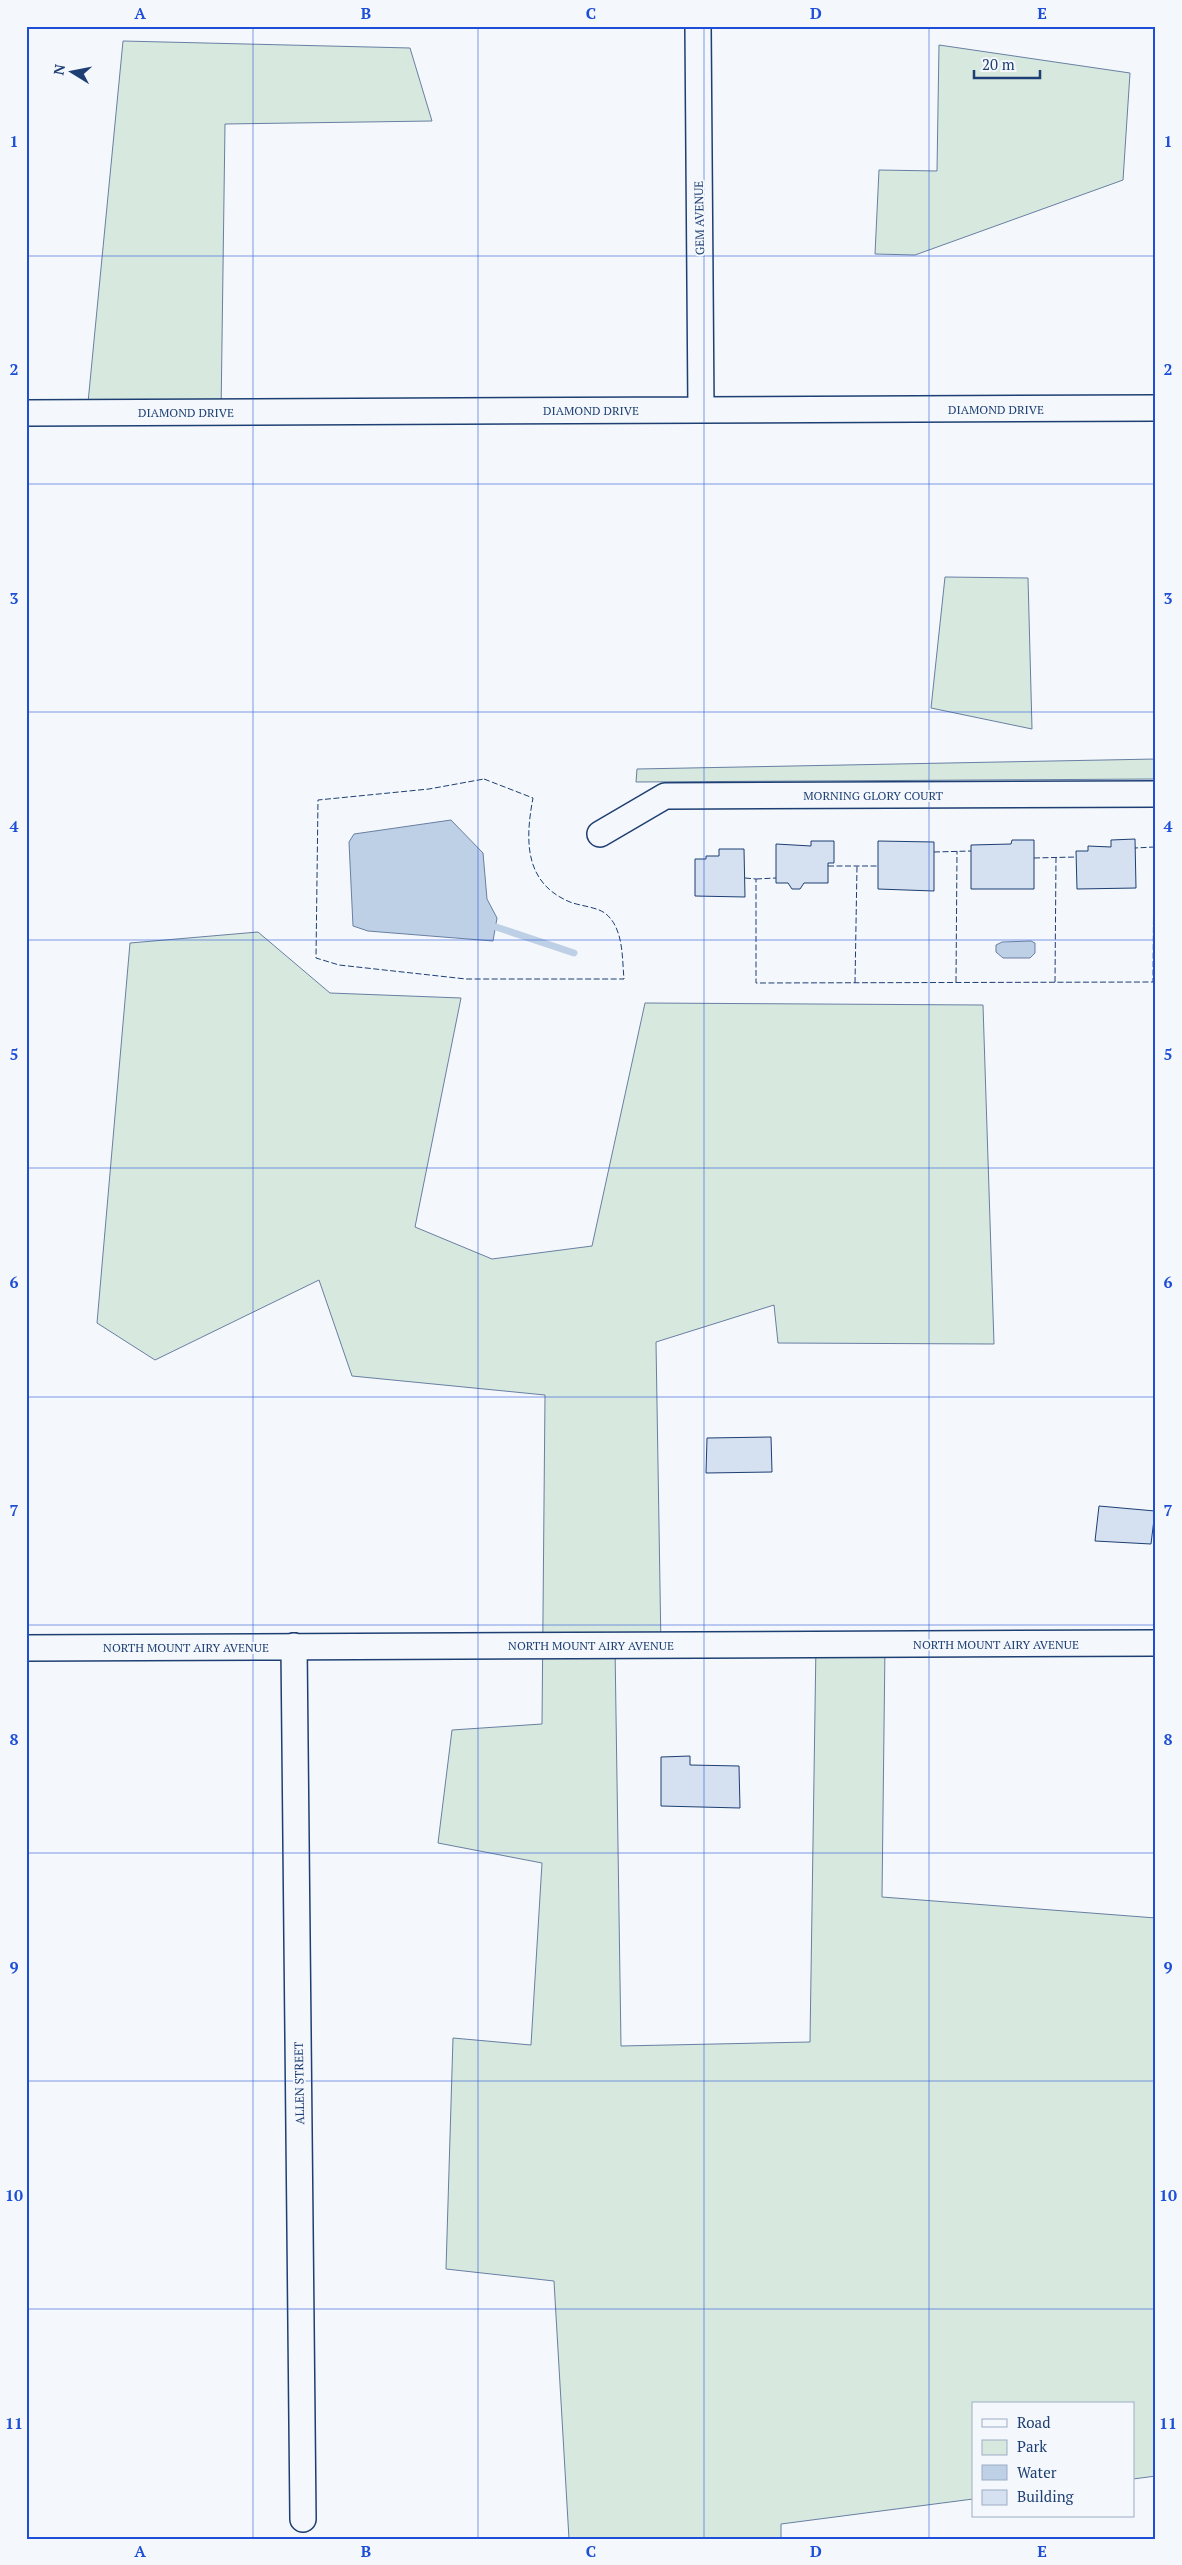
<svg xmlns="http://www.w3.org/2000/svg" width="1182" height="2565" font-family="'PT Serif',serif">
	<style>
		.green { fill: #d7e8df; stroke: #687fa3 }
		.water { fill: #bed0e5; stroke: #687fa3 }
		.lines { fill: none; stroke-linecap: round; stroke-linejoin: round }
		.stream { stroke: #bed0e5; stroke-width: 7 }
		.building { fill: #d5e0f0; stroke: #1d3f73 }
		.minor-casing { stroke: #1d3f73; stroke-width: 28 }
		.minor { stroke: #f4f7fb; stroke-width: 25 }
		.fence { stroke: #1d3f73; stroke-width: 1; stroke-dasharray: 6 2.5; stroke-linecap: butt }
		.grid { fill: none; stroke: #1d4ed8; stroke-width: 1; stroke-opacity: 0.55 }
		.labels { text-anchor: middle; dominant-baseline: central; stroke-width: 4; stroke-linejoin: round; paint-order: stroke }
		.street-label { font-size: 12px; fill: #1d3f73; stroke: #f4f7fb }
		.neatline { fill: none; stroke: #1d4ed8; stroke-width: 2 }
		.grid-label { font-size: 16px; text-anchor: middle; font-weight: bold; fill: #1d4ed8 }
	</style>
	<rect width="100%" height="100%" fill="#f4f7fb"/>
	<path class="green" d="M123,41l287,7 22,73 -207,3 -4,290 -134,-1z
		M939,45l191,28 -7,107 -208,75 -40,-1 4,-84 58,1z
		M945,577l83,1 4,151 -101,-21z
		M1156,759v20l-520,3 1,-13z
		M258,932l72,61 131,5 -46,229 77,32 100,-13 53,-243 338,2 11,339 -216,-1 -4,-38 -118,37 5,306 -46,-1 6,399 189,-4 6,-399 69,2 -3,252 274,21v558l-23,3v-75h-160v95l-192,25v15h-212l-15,-258 -108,-12 7,-231 78,7 11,-182 -104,-20 14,-113 90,-6 3,-329 -193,-19 -33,-96 -164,80 -58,-37 33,-380z"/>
	<path class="water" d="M451,820l32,33 4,46 10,19 -4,23 -125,-10 -15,-5 -4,-84 5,-8z
		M1031,941l4,2v10l-5,5h-27l-7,-6v-7l6,-3z"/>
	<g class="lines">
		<path class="stream" d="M496,927l78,26"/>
	</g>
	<path class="building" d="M1135,839l1,49 -59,1 -1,-38h12v-5l23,1v-7z
		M1012,840h22v49h-63v-44l40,-1z
		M811,841h23v22h-6v20h-24l-4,6h-8l-4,-6h-12v-39l35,2z
		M878,841l56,1v49l-56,-2z
		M719,849h25l1,48 -50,-1v-37h11v-3h13z
		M771,1437l1,35 -66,1 1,-35z
		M1099,1506l56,5 -4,33 -56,-3z
		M690,1756v9l49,1 1,42 -79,-2v-49z"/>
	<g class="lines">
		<g class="minor-casing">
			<path id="minor" d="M698,26l3,384
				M26,413l1130,-5
				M600,834l65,-38 491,-2
				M294,1646l9,873
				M26,1648l1130,-5"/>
		</g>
		<use href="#minor" class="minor"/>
		<path class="fence" d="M484,779l49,19c-8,42 -9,85 37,104 10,4 28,5 36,12 18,15 16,45 18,65h-158l-127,-14 -23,-7 2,-158 111,-11z
			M934,852l37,-1
			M1034,858l42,-1
			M828,866h50
			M745,878l11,1v104l397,-1 1,-135 -19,1
			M756,879l20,-1
			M956,982l1,-131
			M1055,982l1,-125
			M855,983l2,-117"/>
	</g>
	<path class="grid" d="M253,26v2513M478,26v2513M704,26v2513M929,26v2513M26,256h1130M26,484h1130M26,712h1130M26,940h1130M26,1168h1130M26,1397h1130M26,1625h1130M26,1853h1130M26,2081h1130M26,2309h1130"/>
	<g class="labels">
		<g class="street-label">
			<text transform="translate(699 218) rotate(-91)">GEM AVENUE</text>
			<text x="996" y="409">DIAMOND DRIVE</text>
			<text x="591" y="410">DIAMOND DRIVE</text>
			<text x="186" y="412">DIAMOND DRIVE</text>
			<text x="873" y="795">MORNING GLORY COURT</text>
			<text x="996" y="1644">NORTH MOUNT AIRY AVENUE</text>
			<text x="591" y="1645">NORTH MOUNT AIRY AVENUE</text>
			<text x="186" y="1647">NORTH MOUNT AIRY AVENUE</text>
			<text transform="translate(299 2083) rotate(-91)">ALLEN STREET</text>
		</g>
	</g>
	<rect width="1182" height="2565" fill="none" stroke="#f4f7fb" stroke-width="55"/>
	<rect x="972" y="2402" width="162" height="115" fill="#f4f7fb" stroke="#9eadc5"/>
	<rect x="982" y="2419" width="25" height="8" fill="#f4f7fb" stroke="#9eadc5"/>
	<text x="1017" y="2428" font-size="15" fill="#1d3f73">Road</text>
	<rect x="982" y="2440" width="25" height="15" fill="#d7e8df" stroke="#9eadc5"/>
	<text x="1017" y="2452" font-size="15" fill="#1d3f73">Park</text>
	<rect x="982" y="2465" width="25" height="15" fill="#bed0e5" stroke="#9eadc5"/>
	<text x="1017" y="2478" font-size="15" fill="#1d3f73">Water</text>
	<rect x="982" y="2490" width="25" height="15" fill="#d5e0f0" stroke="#9eadc5"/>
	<text x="1017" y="2502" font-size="15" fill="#1d3f73">Building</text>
	<g transform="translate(72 72) rotate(280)" stroke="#f4f7fb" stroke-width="4" paint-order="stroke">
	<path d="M0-4L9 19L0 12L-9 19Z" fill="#1d3f73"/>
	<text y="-8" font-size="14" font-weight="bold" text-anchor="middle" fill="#1d3f73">N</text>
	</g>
	<path d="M974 70v8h66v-8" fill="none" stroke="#1d3f73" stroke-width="2.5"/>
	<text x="982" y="70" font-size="15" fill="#1d3f73" stroke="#f4f7fb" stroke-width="4" paint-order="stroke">20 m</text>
	<rect x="28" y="28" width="1126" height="2510" class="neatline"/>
	<g class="grid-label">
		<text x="140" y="19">A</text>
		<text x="366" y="19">B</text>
		<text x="591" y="19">C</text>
		<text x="816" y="19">D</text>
		<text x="1042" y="19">E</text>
		<text x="14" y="147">1</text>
		<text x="1168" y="147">1</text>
		<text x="14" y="375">2</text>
		<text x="1168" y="375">2</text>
		<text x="14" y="604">3</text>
		<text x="1168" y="604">3</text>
		<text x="14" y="832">4</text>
		<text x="1168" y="832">4</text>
		<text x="14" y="1060">5</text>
		<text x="1168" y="1060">5</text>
		<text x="14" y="1288">6</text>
		<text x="1168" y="1288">6</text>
		<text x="14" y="1516">7</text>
		<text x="1168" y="1516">7</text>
		<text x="14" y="1745">8</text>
		<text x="1168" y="1745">8</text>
		<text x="14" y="1973">9</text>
		<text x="1168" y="1973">9</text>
		<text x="14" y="2201">10</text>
		<text x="1168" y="2201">10</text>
		<text x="14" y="2429">11</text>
		<text x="1168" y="2429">11</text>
		<text x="140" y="2557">A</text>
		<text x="366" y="2557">B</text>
		<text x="591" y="2557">C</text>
		<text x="816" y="2557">D</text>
		<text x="1042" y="2557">E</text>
	</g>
</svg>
